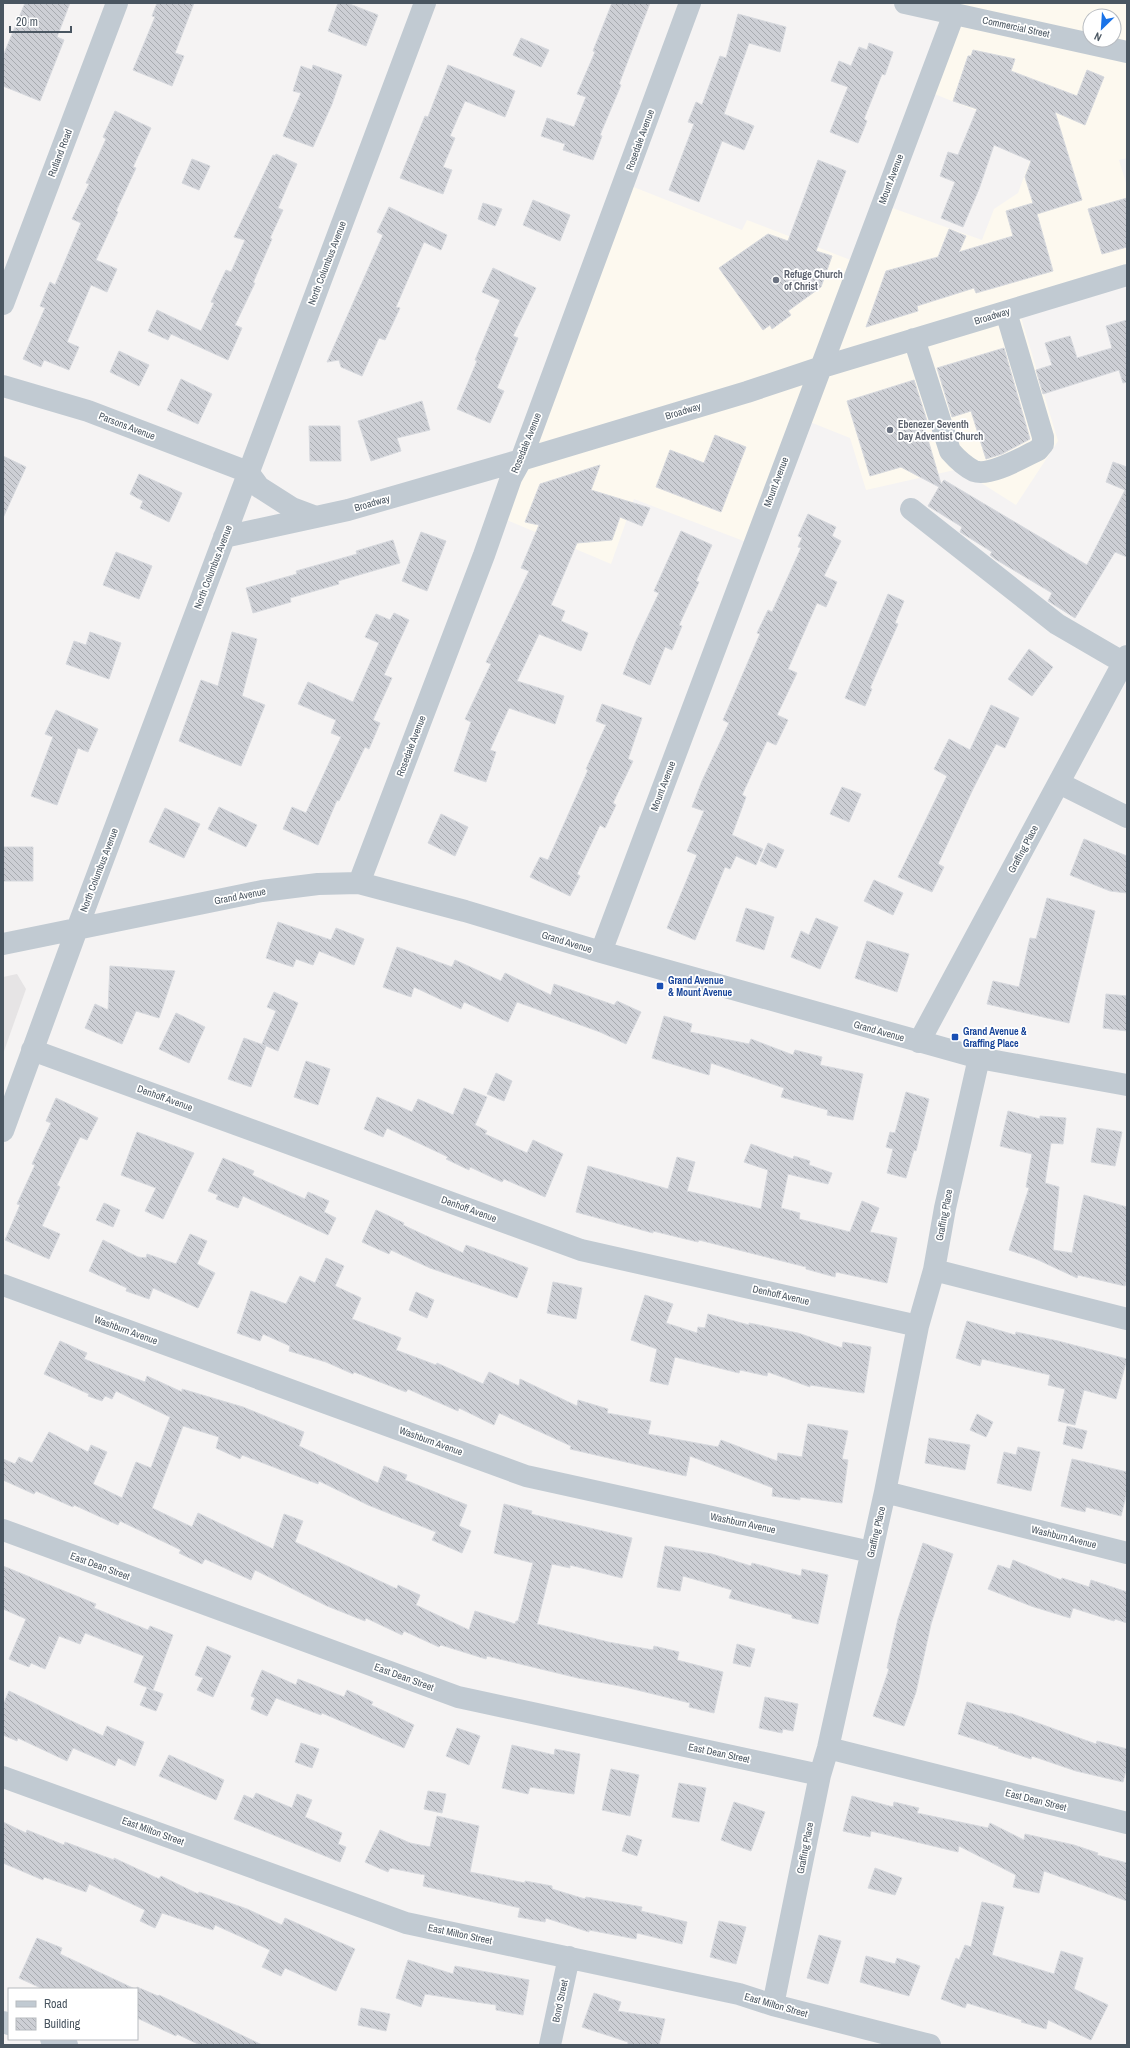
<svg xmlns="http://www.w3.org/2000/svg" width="1130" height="2048" font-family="'Archivo Narrow',sans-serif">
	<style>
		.commercial { fill: #fdf9ef; fill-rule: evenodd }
		.education { fill: #e6e4e5 }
		.building { fill: url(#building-back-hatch); stroke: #d7d9de }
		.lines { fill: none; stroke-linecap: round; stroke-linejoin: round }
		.minor { stroke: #c1cad2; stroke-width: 22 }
		.worship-dot { fill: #6b7280; stroke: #fff; stroke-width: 1.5 }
		.transit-dot { fill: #1a4fb4; stroke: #fff; stroke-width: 1.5 }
		.labels { text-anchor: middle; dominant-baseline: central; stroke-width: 3.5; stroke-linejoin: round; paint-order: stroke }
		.street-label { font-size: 10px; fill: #4a5661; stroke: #fff }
		.worship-label { font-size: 10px; font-weight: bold; fill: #5b616d; stroke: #fff; text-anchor: start }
		.transit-label { font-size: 10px; font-weight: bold; fill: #164399; stroke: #fff; text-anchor: start }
	</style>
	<defs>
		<pattern id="building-back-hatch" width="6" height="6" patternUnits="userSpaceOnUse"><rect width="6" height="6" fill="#cdcfd5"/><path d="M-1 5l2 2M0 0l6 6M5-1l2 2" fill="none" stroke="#a8abb0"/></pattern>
	</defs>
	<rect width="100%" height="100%" fill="#f5f3f3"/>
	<path class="commercial" d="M889,3h238v155l-8,2 8,26v94l-107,34 38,127 -42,64 -57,-36 -93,21 -16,-52 -45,-18 -51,125 -120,-46 -23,65 -111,-47 126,-333 116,46 5,-10 114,44 23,-59 98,35 12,-31 24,-16 21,-57 -112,-45 29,-74zM1090,16h24v24h-24z"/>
	<path class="education" d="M17,974l9,15 -23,65v-77z"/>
	<path class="building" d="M25,3h45l-13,34 7,3 -24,61 -37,-15v-30z
		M157,3h37l-19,50 9,3 -12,30 -39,-16 22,-53 -3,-1z
		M338,3h9l31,12 -12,31 -38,-15z
		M612,3h38l-31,81 2,1 -21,50 2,1 -9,24 -30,-10 2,-6 -24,-8 6,-18 27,9 12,-30 -9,-3 18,-42 -2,-1z
		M738,14l48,13 -6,25 -31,-9 -25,71 30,12 -10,24 -22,-9 -23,61 -30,-12 25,-66 -6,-2 8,-20 6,3 18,-49 6,2z
		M521,38l28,12 -8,17 -28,-12z
		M869,43l24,9 -8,23 -3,-1 -18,45 3,2 -9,22 -28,-11 18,-45 -17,-6 8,-20 12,5 8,-19 8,3z
		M973,50l42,9 -4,12 66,25 10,-26 17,7 -19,48 -30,-13 27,88 -45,14 16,57 -77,22 -2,-5 -57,18 1,5 -52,16 20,-56 52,-14 11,-28 17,7 -7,16 54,-16 -7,-25 27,-8 -8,-26 6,-16 -37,-16 -15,44 -16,38 -22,-9 14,-36 -15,-6 8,-24 10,3 19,-46 -24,-8 15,-45h3z
		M313,65l29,10 -10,29 -19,43 -30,-11 18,-43 -8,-2 8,-25 11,4z
		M448,65l67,26 -10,26 -40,-16 -15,35 5,2 -12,29 9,3 -9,24 -43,-16 25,-62 3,1z
		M115,111l36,17 -18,39 3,1 -20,43 2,1 -22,48 21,9 -10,23 -16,-7 -24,57 12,5 -10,23 -25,-10 -3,7 -18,-8 22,-51 -5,-2 10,-24 5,3 26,-62 -9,-4 17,-35 -3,-1 20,-44 -3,-2z
		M276,154l21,10 -19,44 5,2 -13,28 2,1 -19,44h2l-20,42 7,3 -14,32 -57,-26 -3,6 -20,-9 9,-21 44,21 13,-28 -3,-1 15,-32 5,2 14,-32 -11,-3 39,-82 2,1z
		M192,159l18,7 -11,24 -17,-7z
		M818,160l28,11 -30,80 16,5 -11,31 -33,24 3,4 -19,14 -2,-4 -7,5 -44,-62 49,-34 20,7z
		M1127,198v49l-25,7 -14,-45z
		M533,200l37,15 -10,26 -37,-16z
		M483,203l19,6 -7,17 -17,-7z
		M389,207l58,28 -6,15 -17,-8 -28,65 4,1 -15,32 -6,-2 -17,38 -21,-9 -2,-7 -12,2 56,-127 -6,-3z
		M493,268l43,20 -23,48 5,2 -21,50 7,3 -14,32 -33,-14 20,-48 -2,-1 25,-60 -18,-8z
		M1127,320v62l-4,1 -4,-13 -76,24 -7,-24 16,-5 -7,-22 25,-7 7,22 35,-10 -6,-22z
		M1004,348l26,91 -28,15 -16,5 -15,-48 -19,6 -15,-49z
		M119,351l30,14 -10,21 -29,-14z
		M181,379l31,15 -14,30 -31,-14z
		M914,380l14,44 -4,2 17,58 3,-4 143,85 38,-75 -19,-8 7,-20 14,5v90l-12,-5 -40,66 -27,-17 4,-8 -57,-34 -5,-4 2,-3 -32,-20 2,-5 -34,-21 11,-19 -38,-20 -31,9 -23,-75z
		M422,401l8,29 -33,8 4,13 -30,10 -13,-40z
		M309,426h31l1,35h-31z
		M715,435l31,12 -25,65 -65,-25 14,-37 34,13z
		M3,456l23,11 -23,51z
		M600,465l-9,25 59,18 -8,18 -22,-9 -8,23 -35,3 -26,62 14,6 -4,10 27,12 -7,18 -42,-17 -22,47 47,15 -9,28 -46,-16 -19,42 6,2 -10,30 -32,-11 17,-49 -6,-3 26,-55 -5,-2 43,-91 -8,-3 18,-43 -14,-3 15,-38z
		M139,474l43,19 -13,29 -29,-14 3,-7 -13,-7z
		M808,514l28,13 -4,9 9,5 -17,35 13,6 -11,25 -9,-4 -29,66 9,4 -20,42 11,5 -12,25 -9,-4 -25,54 4,2 -14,38 31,14 -7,16 -20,-9 -6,13 -5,-2 -30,73 -28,-12 30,-73 -10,-4 17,-40 -12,-4 10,-26 27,-58 -6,-3 37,-86 -3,-1 11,-23 4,2 29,-64 -3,-1 4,-9 -4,-2z
		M681,531l31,14 -16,36 3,1 -20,43 3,1 -10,24 -7,-3 -15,38 -27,-11 13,-33 23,-48 -5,-2z
		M421,532l25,9 -19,50 -25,-10z
		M393,540l7,23 -62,18 1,3 -49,14 1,4 -38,11 -7,-25 51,-14 -1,-3 61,-17 -1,-3z
		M116,552l36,14 -13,33 -36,-14z
		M888,594l16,7 -9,22 3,1 -28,64 2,1 -7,17 -20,-8z
		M394,613l15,7 -25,55 8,3 -19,42 7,3 -11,26 -4,-2 -26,54 -2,-1 -19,45 -35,-16 9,-22 14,6 35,-76 -10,-4 5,-13 -38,-16 10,-22 45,20 26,-59 -14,-6 11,-23 14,6z
		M90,632l31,11 -12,36 -43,-15 8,-23 12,4z
		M232,632l25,7 -15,57 23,9 -24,61 -62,-25 22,-61 17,6z
		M1029,649l24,18 -21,29 -24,-17z
		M602,704l40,14 -14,41 5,2 -20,42 3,2 -11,23 -5,-3 -23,49 3,2 -10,20 -40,-19 10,-20 8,3 40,-90 -2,-1 20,-44 -10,-4z
		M991,705l28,13 -14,30 -9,-4 -23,45 -35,75 6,3 -12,25 -34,-15 49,-101 -13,-7 15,-30 21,11z
		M56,710l42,19 -10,23 -10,-4 -21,57 -26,-9 22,-59 -8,-3z
		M842,787l19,7 -12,28 -19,-8z
		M219,807l38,18 -11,22 -38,-18z
		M165,808l35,16 -16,34 -35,-16z
		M441,814l27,13 -13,29 -27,-13z
		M1084,839l43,17v37l-17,-2 -40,-16z
		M768,843l16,7 -8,18 -16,-7z
		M3,847h30v34h-30z
		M874,880l29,13 -10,22 -29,-14z
		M1047,898l48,13 -26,112 -82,-19 6,-23 26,6 11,-49 6,1z
		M746,908l28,9 -10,33 -28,-9z
		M816,918l22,9 -18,42 -29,-12 10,-26 8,4z
		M278,922l53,18 5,-12 28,11 -10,26 -35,-14 -6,14 -17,-6 -3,8 -27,-9z
		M867,941l42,13 -12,38 -42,-14z
		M397,947l55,20 3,-7 46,21 4,-8 46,22 3,-11 60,21 3,-4 24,11 -15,32 -26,-12 -83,-30 -9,20 -44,-20 -3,7 -47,-22 -3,10 -28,-10z
		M110,966l65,5 -16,47 -23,-7 -14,33 -37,-16 10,-24 13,6z
		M274,992l24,11 -20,48 -16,-7 14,-33 -9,-4z
		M1106,994l21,2v35l-24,-3z
		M176,1013l29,14 -16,36 -30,-14z
		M664,1016l28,8 -2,8 59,12 2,-5 42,16 2,-5 27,7 -2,8 43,9 -10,46 -26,-5 1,-5 -47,-13 3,-9 -73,-25 -2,12 -57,-17z
		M244,1038l22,8 -15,41 -23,-8z
		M306,1061l24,8 -12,36 -24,-8z
		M496,1073l16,8 -8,20 -17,-7z
		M464,1088l23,9 -12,28 12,6 -2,3 42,19 6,-13 30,14 -18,43 -41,-18 -2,3 -32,-15 -1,3 -23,-11 2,-2 -61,-29 -4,9 -19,-8 13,-32 35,15 6,-13 35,16z
		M906,1092l23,7 -13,52 -2,-1 -8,28 -19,-5 6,-24 -7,-2 4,-15 5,1z
		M56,1098l42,20 -11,22 -7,-3 -23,48 3,2 -18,39 18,8 -11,25 -44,-19 15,-35 -3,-1 18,-39 -3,-1 19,-41 -5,-2z
		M1008,1111l32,8v-3l26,2 -3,26 -12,-1 -6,40 14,4 -6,63 19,3 12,-58 43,12v70l-2,9 -47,-11 -1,3 -41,-19 -27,-9 20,-62 -3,-1 6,-33 -32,-8z
		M1097,1128l25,4 -7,34 -24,-4z
		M137,1132l57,21 -31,66 -18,-8 11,-23 -35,-13z
		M751,1144l42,15 1,-3 16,5 -1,4 23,8 -4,11 -40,-10 -7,34 19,5 -1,6 51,13 12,-31 17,7 -9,24 27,6 -10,45 -51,-11 -1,5 -29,-8v-2l-107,-27 -1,2 -45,-11v2l-77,-21 12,-46 80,23 9,-32 18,5 -8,29 74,18 7,-39 -24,-8z
		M223,1158l31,13 -2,4 53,24 3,-7 21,9 -5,11 12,6 -8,17 -85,-39 -5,12 -22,-9 2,-4 -10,-4z
		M104,1203l16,7 -7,17 -17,-7z
		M376,1210l28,13 -1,2 60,28 3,-8 62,23 -11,30 -87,-30 -39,-18 -2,4 -27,-12z
		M190,1234l17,7 -10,23 18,9 -17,35 -45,-20 -4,11 -23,-8 1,-3 -38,-17 14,-31 35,17 8,1 1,-4 29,10z
		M326,1258l18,8 -9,20 26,12 -9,21 49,19 -5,12 40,15 1,-2 46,21 6,-12 30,14 1,-7 57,27 1,-6 30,9 -1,4 44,8 -3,13 70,13 3,-7 56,21 1,-8 24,4 6,-33 40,7 -6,28 6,1 -6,43 -42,-6v3l-28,-4 1,-8 -83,-32 -4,20 -116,-27 1,-3 -72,-33 -5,12 -35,-17 -1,3 -50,-22 -2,3 -52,-20 -1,2 -27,-12 -37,-11 1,-5 -27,-12 -3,7 -23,-8 14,-42 35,13 14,-28 15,7z
		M553,1282l29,6 -6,31 -29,-6z
		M416,1292l18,8 -7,18 -18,-8z
		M645,1295l28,9 -7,19 31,10 1,-6 7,1 3,-14 41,11v-2l49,10 44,15 1,-6 28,5 -7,46 -54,-8v2l-42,-15 -1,4 -27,-6 -1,3 -64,-16 -7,28 -18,-4 7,-32 -26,-9z
		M967,1321l48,14 1,-3 42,9 69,18 -11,40 -32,-9 -9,35 -17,-4 7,-32 -17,-4 2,-10 -68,-16 -2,7 -24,-8z
		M60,1341l27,12 -3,6 61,23 2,-6 35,16v-3l61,18 61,25 -5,14 79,37 6,-17 23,9 -2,5 62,25 -8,21 12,5 -9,22 -30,-13 4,-8 -68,-27 -49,-24 -1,3 -76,-29 -2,4 -24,-11 3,-11 -36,-11 -31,82 40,19 6,-14 75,36 11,-35 19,7 -8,21 102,47 1,-4 22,10 -4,10 53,25 6,-19 40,13 1,-3h2l15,-58 -39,-10 10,-49 28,7 -1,3 101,24 -10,40 -52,-13v3l-18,-4 -15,60 71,18 45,8 1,-4 25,6 -2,8 46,12 -9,41 -25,-6 1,-4 -65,-16 -47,-9 -91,-22 -1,3 -45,-14 -2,2 -35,-16 -2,4 -36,-17 -1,3 -38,-15 -72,-36 -4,10 -46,-21 -3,5 -23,-11 2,-3 -61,-29 -2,4 -44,-20 -1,2 -37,-16 -2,3 -31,-14v-21l12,5 4,-7 13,6 17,-31 39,20 3,-7 16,7 -14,32 29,14 14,-36 15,6 19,-51 -54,-26 -4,8 -7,-3 -3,5 -14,-5 1,-2 -45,-20z
		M977,1414l16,8 -7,15 -16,-7z
		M1067,1426l20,5 -5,18 -19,-5z
		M929,1438l41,7 -5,25 -40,-7z
		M1018,1447l22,5 -9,39 -34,-8 7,-31 12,3z
		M1072,1459l55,13v20l-6,24 -35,-9 -1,5 -24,-6z
		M923,1543l30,11 -22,70 -15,68 -12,34 -31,-10 16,-47 -2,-1 11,-49z
		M665,1546l47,8 39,12 1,-3 49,13 1,-7 26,6 -10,49 -26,-6v-3l-63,-17 3,-8 -49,-14 -3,15 -23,-4z
		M1013,1560l48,20 1,-2 27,9 2,-7 36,12v31l-12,-4 -1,2 -41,-13 -3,10 -39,-12 -43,-17 10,-24 12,4z
		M3,1566l93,38 -2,4 54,22 2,-4 23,9 -20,55 -19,-8 10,-26 -59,-23 -5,11 -21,-8 -14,33 -14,-6 -2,4 -20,-8 17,-40 -23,-10z
		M737,1644l18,5 -5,18 -17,-4z
		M207,1646l24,10 -18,41 -16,-7 6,-12 -8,-3z
		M262,1670l34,15 2,-6 46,18 3,-7 26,12 -2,3 43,20 -10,23 -82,-35 -1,2 -45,-17 -9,18 -16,-7 4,-11 -4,-2z
		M147,1688l16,6 -7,17 -16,-6z
		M9,1691l94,45 4,-10 37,16 -9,24 -17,-8 -3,8 -42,-18 -6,13 -49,-23 -1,3 -14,-6v-30z
		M765,1697l33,7 -5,27 -10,-2 -1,4 -23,-5z
		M967,1702l43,12v-1l86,31 1,-3 30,8v18l-4,15 -47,-11 -44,-15 -1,3 -33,-11 1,-1 -41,-13z
		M457,1728l23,8 -11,29 -23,-9z
		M301,1743l18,6 -7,19 -17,-6z
		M512,1745l42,10 1,-6 25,5 -6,40 -44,-7 -2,7 -26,-6z
		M169,1755l55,25 -8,20 -57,-24z
		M611,1769l28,6 -9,41 -28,-6z
		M679,1783l27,5 -7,34 -27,-5z
		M428,1791l18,3 -4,19 -18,-4z
		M256,1793l36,15 5,-14 15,6 -7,17 37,16 -4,11 8,3 -6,15 -106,-43 10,-24 9,4z
		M852,1796l41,11 1,-5 25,6 -2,5 71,15 2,-5 34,17 1,-6 49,11 24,8 -1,2 30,8v38l-83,-30 -5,22 -26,-6 3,-12 -57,-29 -1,6 -87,-21 -1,6 -27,-6z
		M734,1802l31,10 -14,39 -30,-11z
		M437,1816l42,10 -9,46 55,11v-2l27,5v3l33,10 1,-2 56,10 -1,4 46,11 -5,22 -45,-11 -1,6 -47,-9v2l-43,-14 -1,4 -27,-5 2,-9 -97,-22 2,-11 -35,-7 -2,4 -23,-10 15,-32 30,13 20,4z
		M3,1822l23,11 1,-3 37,15 1,-3 49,18v-2l45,21 2,-3 37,18 1,-2 48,17 35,16 3,-7 70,31 -19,42 -51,-23 -4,8 -19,-9 8,-17 -55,-25 -2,5 -51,-17 -7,15 -15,-7 5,-11 -56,-26 -3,8 -42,-15 -1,3 -40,-17z
		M627,1835l15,5 -5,16 -15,-5z
		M875,1868l27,10 -7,17 -27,-7z
		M982,1902l22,5 -12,48 62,19 7,-23 22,7 -9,31 34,16 -17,35 -43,-20 -2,9 -25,-7 1,-2 -55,-17 -2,5 -24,-9 15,-41 3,2 6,-15 6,2z
		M719,1921l27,6 -10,37 -26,-7z
		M819,1935l22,6 -13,43 -21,-6z
		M37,1938l25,10 -2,6 75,35h-92l-24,-11z
		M866,1956l29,8 2,-6 23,8 -11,30 -49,-14z
		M408,1960l45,14 2,-8 74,14 -6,35 -27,-5v-5l-71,-11 -4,13 -25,-9z
		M137,1987l21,9 1,-1 103,50h-62l-23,-11 -1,2 -39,-18z
		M594,1993l27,9 -3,9 47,8 -6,26h-31v-3l-46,-15z
		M361,2008l29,6 -4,17 -28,-6z"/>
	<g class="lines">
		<path class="minor" d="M905,3l222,49
			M3,304l114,-301
			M914,339l36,112c7,8 14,15 24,20 16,6 49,-14 64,-21l5,-6v-7l-37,-125
			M3,386l85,25 160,61
			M248,472l11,15 33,21 24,9 32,-7 173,-50 226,-68 72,-24 308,-93
			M911,509l146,115 67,39
			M224,537l92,-20
			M1059,783l68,34
			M359,883l125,-328 27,-77 10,-18 169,-457
			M3,944l259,-53 56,-7 41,-1 106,28 136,41 378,106 148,27
			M601,952l353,-938
			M919,1042l208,-386
			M32,1050l549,200 337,76
			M3,1131l74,-202 348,-926
			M934,1270l193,49
			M3,1285l523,191 345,76
			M885,1492l242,61
			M3,1530l455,167 362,78
			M828,1748l299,75
			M3,1777l403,146 333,71 34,11 157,40
			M773,2005l47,-230 8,-27 57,-256 33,-166 16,-56 11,-62 34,-150
			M3,2022l6,2
			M51,2039l16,6
			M550,2045l19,-88"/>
	</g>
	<g class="worship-dot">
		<circle cx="776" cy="280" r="4"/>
		<circle cx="890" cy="430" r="4"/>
	</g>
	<g class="transit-dot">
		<rect x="656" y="982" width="8" height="8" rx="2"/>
		<rect x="951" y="1033" width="8" height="8" rx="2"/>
	</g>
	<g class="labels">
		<g class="street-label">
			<text transform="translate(1016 27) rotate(12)">Commercial Street</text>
			<text transform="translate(640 140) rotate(-70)">Rosedale Avenue</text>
			<text transform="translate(60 153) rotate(-69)">Rutland Road</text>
			<text transform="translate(891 179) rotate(-69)">Mount Avenue</text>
			<text transform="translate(327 263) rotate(-69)">North Columbus Avenue</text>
			<text transform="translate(992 316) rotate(-17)">Broadway</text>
			<text transform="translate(683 411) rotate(-17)">Broadway</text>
			<text transform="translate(127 426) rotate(21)">Parsons Avenue</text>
			<text transform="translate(526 443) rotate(-68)">Rosedale Avenue</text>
			<text transform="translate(776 482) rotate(-69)">Mount Avenue</text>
			<text transform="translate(372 503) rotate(-16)">Broadway</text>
			<text transform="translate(213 567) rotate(-69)">North Columbus Avenue</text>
			<text transform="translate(411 746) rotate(-69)">Rosedale Avenue</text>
			<text transform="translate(663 786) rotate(-69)">Mount Avenue</text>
			<text transform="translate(1023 849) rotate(-62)">Graffing Place</text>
			<text transform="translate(99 870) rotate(-69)">North Columbus Avenue</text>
			<text transform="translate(240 896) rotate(-11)">Grand Avenue</text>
			<text transform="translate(567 942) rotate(17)">Grand Avenue</text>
			<text transform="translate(879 1031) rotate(16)">Grand Avenue</text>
			<text transform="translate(165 1098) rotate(20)">Denhoff Avenue</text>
			<text transform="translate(469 1209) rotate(20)">Denhoff Avenue</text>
			<text transform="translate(944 1215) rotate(-79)">Graffing Place</text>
			<text transform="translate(781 1295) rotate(13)">Denhoff Avenue</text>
			<text transform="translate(126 1330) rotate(20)">Washburn Avenue</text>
			<text transform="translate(431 1441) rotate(20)">Washburn Avenue</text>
			<text transform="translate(743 1523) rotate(12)">Washburn Avenue</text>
			<text transform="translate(876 1532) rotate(-77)">Graffing Place</text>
			<text transform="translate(1064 1537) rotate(14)">Washburn Avenue</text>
			<text transform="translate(100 1566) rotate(20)">East Dean Street</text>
			<text transform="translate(404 1677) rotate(20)">East Dean Street</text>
			<text transform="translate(719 1753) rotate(12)">East Dean Street</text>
			<text transform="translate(1036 1800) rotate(14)">East Dean Street</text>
			<text transform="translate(153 1831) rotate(20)">East Milton Street</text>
			<text transform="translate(805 1848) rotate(-79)">Graffing Place</text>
			<text transform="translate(460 1934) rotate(12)">East Milton Street</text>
			<text transform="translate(560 2001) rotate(-78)">Bond Street</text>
			<text transform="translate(776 2005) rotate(16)">East Milton Street</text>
		</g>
		<g class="worship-label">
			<text x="784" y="274">Refuge Church<tspan x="784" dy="12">of Christ</tspan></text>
			<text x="898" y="424">Ebenezer Seventh<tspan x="898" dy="12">Day Adventist Church</tspan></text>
		</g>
		<g class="transit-label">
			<text x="668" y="980">Grand Avenue<tspan x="668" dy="12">&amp; Mount Avenue</tspan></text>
			<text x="963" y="1031">Grand Avenue &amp;<tspan x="963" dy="12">Graffing Place</tspan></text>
		</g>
	</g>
	<rect width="1130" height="2048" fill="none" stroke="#4a5661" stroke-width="8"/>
	<rect x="8" y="1988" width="130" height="52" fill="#ffffff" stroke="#b7bbc0"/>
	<rect x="16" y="2001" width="20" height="6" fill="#c1cad2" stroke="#b7bbc0"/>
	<text x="44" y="2008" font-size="12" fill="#4a5661">Road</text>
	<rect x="16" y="2018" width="20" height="12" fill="url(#building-back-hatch)" stroke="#b7bbc0"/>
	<text x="44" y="2028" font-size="12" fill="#4a5661">Building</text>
	<g transform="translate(1102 28) rotate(205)"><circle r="19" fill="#ffffff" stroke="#b7bbc0"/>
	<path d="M0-3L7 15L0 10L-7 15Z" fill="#1a73e8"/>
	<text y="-6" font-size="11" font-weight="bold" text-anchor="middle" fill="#4a5661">N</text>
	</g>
	<path d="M10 26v6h61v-6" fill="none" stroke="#4a5661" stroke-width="2"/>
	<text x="16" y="26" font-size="12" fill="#4a5661" stroke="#ffffff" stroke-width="3" paint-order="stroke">20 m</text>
</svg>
